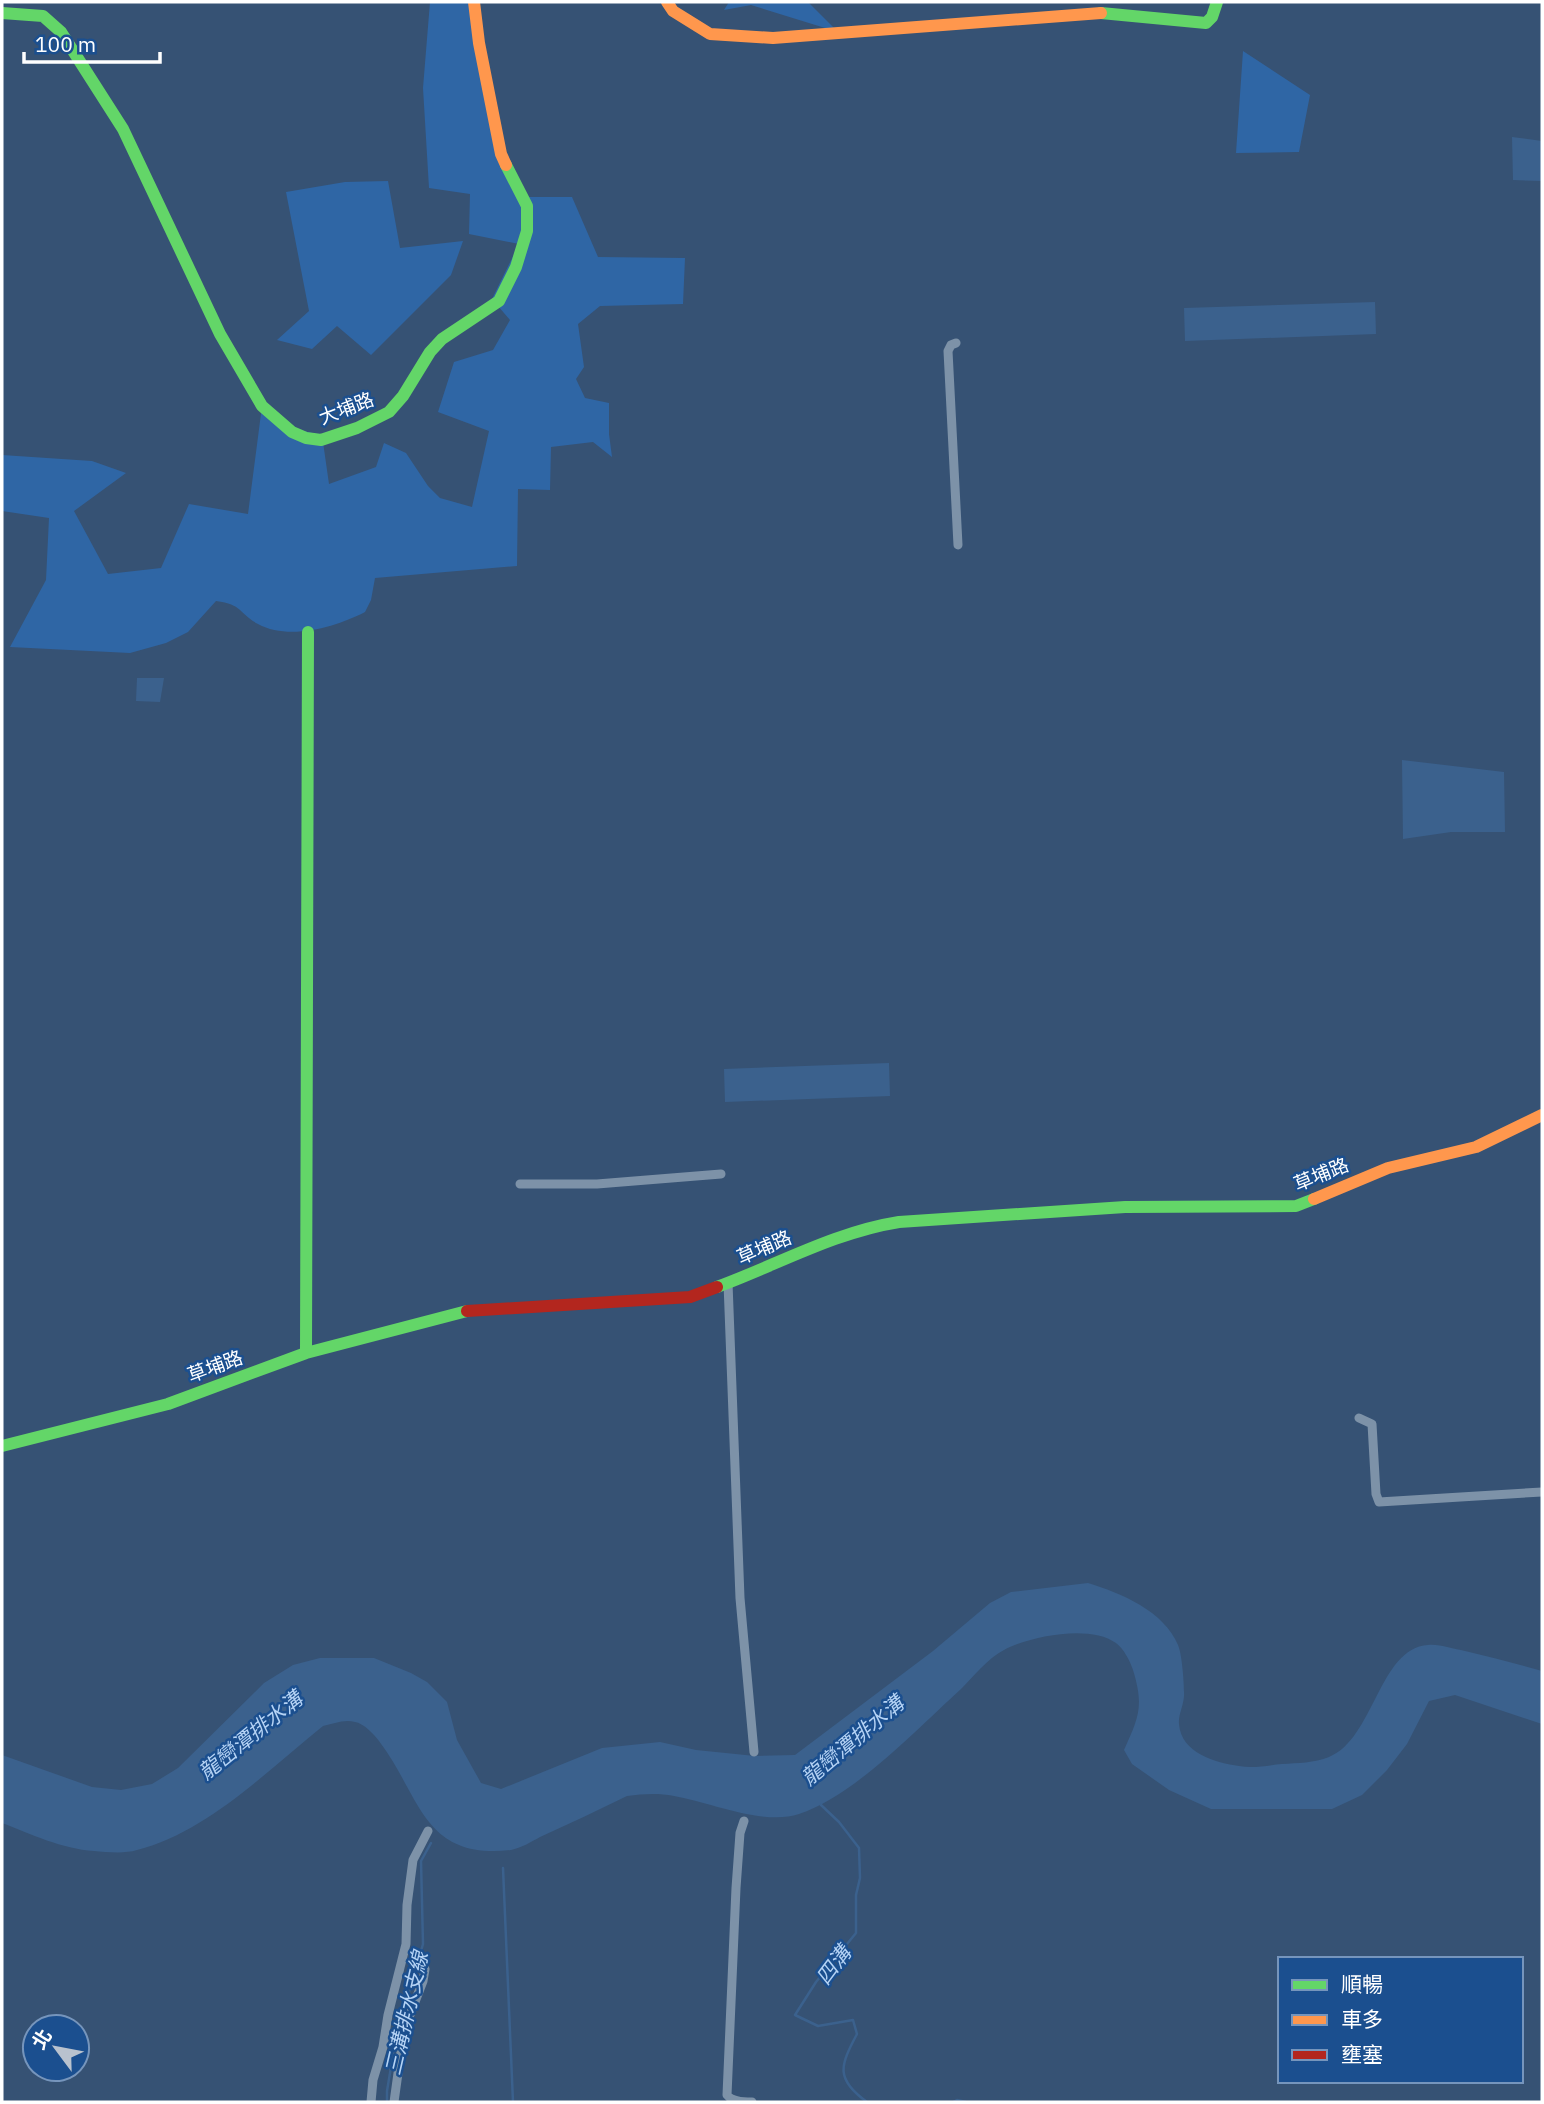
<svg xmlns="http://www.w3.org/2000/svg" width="1544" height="2104" font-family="'IBM Plex Sans','Noto Sans TC',sans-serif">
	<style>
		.green { fill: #2f66a5 }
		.water { fill: #3b618d }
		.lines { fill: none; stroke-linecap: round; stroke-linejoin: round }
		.stream { stroke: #3b618d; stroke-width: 2.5 }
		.street { stroke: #7d92a8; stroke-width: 9 }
		.fast { stroke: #63d668; stroke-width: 12 }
		.slow { stroke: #ff974d; stroke-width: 12 }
		.jam { stroke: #b3261e; stroke-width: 12 }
		.labels { text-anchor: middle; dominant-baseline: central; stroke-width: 5; stroke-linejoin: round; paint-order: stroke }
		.street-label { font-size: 19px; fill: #fff; stroke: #1b4f8f }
		.water-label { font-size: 21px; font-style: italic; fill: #b5d3f5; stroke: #1b4f8f }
	</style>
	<rect width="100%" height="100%" fill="#365274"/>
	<path class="green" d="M430,2h43l24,145 25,50h50l26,60 87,1 -2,46 -83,2 -22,18 6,43 -8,12 9,19 24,5v31l3,23 -19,-15 -42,5 -1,43 -32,-1 -1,77 -142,12 -4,22 -6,12c-29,15 -76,29 -107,12 -20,-11 -14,-19 -42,-23l-28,31 -22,11 -36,10 -120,-6 36,-67 3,-62 -47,-7v-56l90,6 34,12 -52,38 34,63 53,-6 28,-64 59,10 14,-108 27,22 33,7 7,49 47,-17 8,-24 22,10 22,33 12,12 32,9 17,-76 -51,-19 16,-50 39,-12 17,-30 -18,-21 27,-55 -50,-10 1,-40 -41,-6 -6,-100z
		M729,2h79l30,30 -87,-27 -27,5z
		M1243,51l67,44 -11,57 -63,1z
		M388,181l12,67 63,-7 -12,34 -80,80 -34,-29 -25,23 -35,-9 32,-29 -23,-119 59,-10z"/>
	<path class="water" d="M1512,137l30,4v40l-29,-1z
		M1375,302l1,32 -191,7 -1,-33z
		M137,678h27l-4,24 -24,-1z
		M1402,760l102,12 1,60h-54l-48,7z
		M889,1063l1,33 -165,6 -1,-33z
		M1088,1583c33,10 76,28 90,62 4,9 6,37 6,47 1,11 -6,22 -5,32 2,29 37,39 60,42 14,3 30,-1 43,-2 16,-1 32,-1 47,-7 45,-18 50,-109 99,-112 12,-1 25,4 37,6 26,6 52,13 77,20v53l-87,-29 -26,6 -22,43 -20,26 -25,25 -30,14h-121l-42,-19 -37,-26 -8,-14c15,-33 20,-44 9,-80 -3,-9 -9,-21 -17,-27 -26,-19 -86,-7 -112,7 -16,8 -31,27 -43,39 -44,40 -107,107 -162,125 -35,12 -90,-12 -125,-18 -16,-3 -31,-2 -47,0 -29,14 -58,28 -87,41 -9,5 -19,11 -29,13 -89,10 -90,-54 -132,-109 -5,-7 -16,-18 -24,-19 -11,-3 -22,2 -32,4 -56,45 -116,106 -186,124 -13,4 -30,2 -43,1 -32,-2 -63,-17 -92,-28v-68l90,32 29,3 31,-6 26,-16 86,-85 29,-18 27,-7h54l37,15 16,9 20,20 10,38 24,43 20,6 101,-41 58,-6 36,8 59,6 40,-1 138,-104 57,-48 21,-11z"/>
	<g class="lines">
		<path class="stream" d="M821,1805l18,17 20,26 1,30 -4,17v38l-40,49 -21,33 23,11 35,-6 4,14c-17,32 -22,45 10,68
			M503,1868l10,234
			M387,2102v-11l9,-54 27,-93 -2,-83 10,-18
			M953,2102l4,-2 9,2"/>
		<path class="street" d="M956,343l-5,2 -3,6 10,194
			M520,1184h77l124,-10
			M728,1283l12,315 14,154
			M1359,1418l13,6 4,70 3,8 163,-10
			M744,1821l-4,12 -4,55 -9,207c5,7 17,7 25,7
			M371,2102l2,-22 10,-33 5,-32 18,-71 1,-39 6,-45 15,-29
			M394,2102l10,-72 19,-49 2,-12"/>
		<path class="fast" d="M2,13l41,3 18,16 62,97 97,205 42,72 30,26 14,6 15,2 36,-12 32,-16 14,-16 27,-44 12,-13 57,-38 17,-34 11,-36v-25l-21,-41
			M1101,13l105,10 6,-6 5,-15
			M717,1287c60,-22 118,-55 182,-65l226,-15 171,-1 18,-7
			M306,1353l2,-721
			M2,1446l166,-42 138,-51 161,-42"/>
		<path class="slow" d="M474,2l5,41 22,111 5,11
			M667,2l6,9 37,23 63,4 328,-25
			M1314,1199l74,-31 88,-21 66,-32"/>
		<path class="jam" d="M467,1311l223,-14 27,-10"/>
	</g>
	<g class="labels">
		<g class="street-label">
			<text transform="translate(346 408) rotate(-21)">大埔路</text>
			<text transform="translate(1321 1174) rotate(-22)">草埔路</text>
			<text transform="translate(764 1247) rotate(-23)">草埔路</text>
			<text transform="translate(215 1366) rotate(-20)">草埔路</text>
		</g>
		<g class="water-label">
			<text transform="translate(250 1735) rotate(-39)">龍巒潭排水溝</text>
			<text transform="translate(852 1740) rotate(-40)">龍巒潭排水溝</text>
			<text transform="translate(833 1965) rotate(-53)">四溝</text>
			<text transform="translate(406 2013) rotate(-77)">三溝排水支線</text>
		</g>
	</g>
	<rect width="1544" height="2104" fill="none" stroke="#ffffff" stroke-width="7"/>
	<rect x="1278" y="1957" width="245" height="126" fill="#1b4f8f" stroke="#7695bc" stroke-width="2"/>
	<rect x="1292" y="1980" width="35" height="10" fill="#63d668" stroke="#7695bc" stroke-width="2"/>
	<text x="1341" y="1992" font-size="21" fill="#ffffff">順暢</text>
	<rect x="1292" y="2015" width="35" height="10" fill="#ff974d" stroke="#7695bc" stroke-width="2"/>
	<text x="1341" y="2027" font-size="21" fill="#ffffff">車多</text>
	<rect x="1292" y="2050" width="35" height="10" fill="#b3261e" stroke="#7695bc" stroke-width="2"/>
	<text x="1341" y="2062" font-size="21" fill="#ffffff">壅塞</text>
	<g transform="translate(56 2048) rotate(302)"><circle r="33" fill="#1b4f8f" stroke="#7695bc" stroke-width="2"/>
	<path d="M0-5L12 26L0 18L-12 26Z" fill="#b9c2ce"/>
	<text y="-10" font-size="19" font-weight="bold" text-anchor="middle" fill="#ffffff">北</text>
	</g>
	<path d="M24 52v10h136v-10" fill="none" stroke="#ffffff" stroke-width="3.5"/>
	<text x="35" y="52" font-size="21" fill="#ffffff" stroke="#1b4f8f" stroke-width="5" paint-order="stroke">100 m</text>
</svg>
